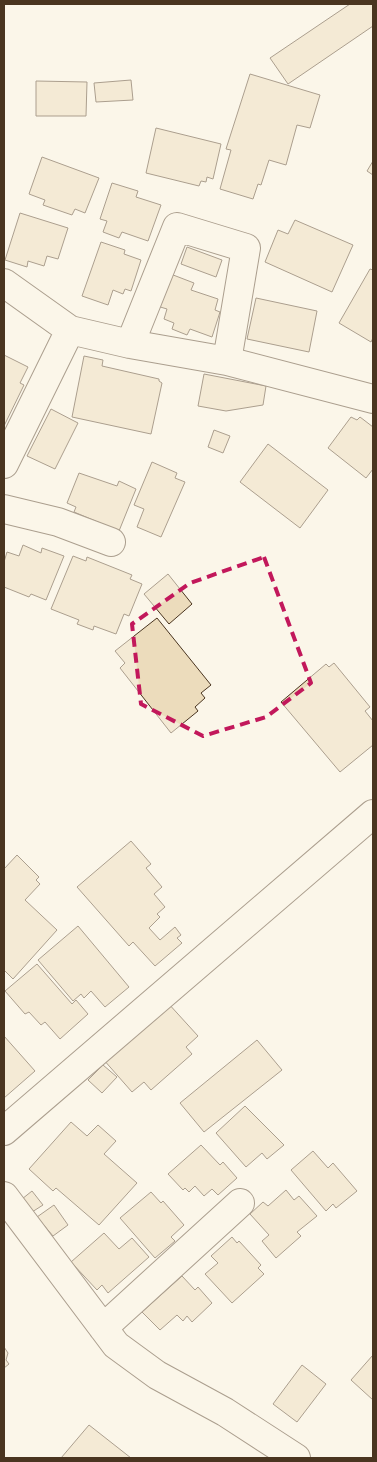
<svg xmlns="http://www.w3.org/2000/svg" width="377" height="1462" font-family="'Source Sans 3',sans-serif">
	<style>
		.building { fill: #ecdcbc; stroke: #4a3520 }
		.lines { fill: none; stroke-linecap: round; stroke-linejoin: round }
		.minor-casing { stroke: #4a3520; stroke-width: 30 }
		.minor { stroke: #fbf6e9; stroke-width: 28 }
		.marked { fill: none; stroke: #c2185b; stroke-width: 4; stroke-dasharray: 10 6; stroke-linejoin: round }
	</style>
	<rect width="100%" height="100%" fill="#fbf6e9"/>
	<path class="building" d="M350,4h23v22l-85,58 -18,-26z
		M250,74l70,21 -10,33 -13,-3 -11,40 -17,-5 -8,25 -3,-1 -5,15 -33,-10 11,-39 -5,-1z
		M131,80l2,20 -37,2 -2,-19z
		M36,81l51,1 -1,34h-50z
		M156,128l65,16 -8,35 -6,-2 -1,5 -5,-1 -2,5 -53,-13z
		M42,157l57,21 -14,35 -10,-4 -3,6 -29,-10 2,-5 -16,-6z
		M373,161v14l-6,-4z
		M112,183l26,8 -2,6 25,8 -13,36 -26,-9 -3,6 -16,-6 4,-11 -7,-2z
		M20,213l48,15 -10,31 -11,-3 -3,10 -16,-5 -1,6 -22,-7z
		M295,220l58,25 -21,47 -67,-30 13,-32 10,4z
		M101,242l24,8 -1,4 17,6 -10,31 -6,-2 -2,5 -10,-4 -5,15 -26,-9z
		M187,247l35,13 -6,17 -35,-13z
		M370,269l3,1v68l-2,4 -32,-19z
		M168,273l26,10 -3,7 27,9 -3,11 5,2 -8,25 -22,-8 -3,6 -15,-6 2,-6 -10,-4 3,-10 -10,-3z
		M256,298l61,13 -8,41 -62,-13z
		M4,355l24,12 -8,16 4,2 -20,41z
		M84,356l19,4 -1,6 57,13v2l3,2 -11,51 -79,-17z
		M204,374l62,12 -3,19 -37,6 -28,-5z
		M51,409l27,14 -23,46 -28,-13z
		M351,417l6,3 3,-3 13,10v42l-7,9 -38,-30z
		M214,430l16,6 -7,17 -15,-6z
		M268,444l60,46 -28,38 -60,-46z
		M152,462l25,11 -2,5 10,4 -24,55 -24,-10 7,-18 -10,-4z
		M79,473l38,13 2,-5 17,8 -17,42 -45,-19 2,-5 -9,-4z
		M23,545l18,8 1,-5 22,8 -18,44 -15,-6 -2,3 -25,-10v-25l3,-10 12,4z
		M73,556l13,5 1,-4 45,18 -2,4 12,5 -13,32 -5,-2 -8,20 -22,-8 -1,4 -16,-6 2,-4 -28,-11z
		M168,574l24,30 -23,20 -25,-30z
		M157,618l54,67 -10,8 4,5 -10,9 3,4 -27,22 -51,-65 5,-5 -10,-12z
		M334,663l36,44 -5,4 8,10v24l-33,27 -59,-70 45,-38 3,3z
		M131,841l20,23 -5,4 16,19 -8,7 11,13 -8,7 3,3 -11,11 11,12 15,-13 6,8 -4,3 5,5 -27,23 -22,-24 -4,4 -52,-59z
		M17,855l22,22 -3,3 4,4 -15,16 32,30 -44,49 -9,-9v-101z
		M78,926l51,61 -24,20 -14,-16 -7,7 -3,-4 -8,7 -35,-41z
		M37,964l35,40 4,-4 12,14 -28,25 -15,-17 -4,3 -12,-13 -4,2 -20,-23z
		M167,1002l31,34 -12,11 6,7 -41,36 -7,-8 -12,10 -29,-33z
		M4,1036l31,35 -31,27z
		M257,1040l25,30 -78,62 -24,-29z
		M103,1065l14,12 -15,16 -14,-13z
		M245,1106l39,39 -17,14 -5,-6 -16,14 -30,-34z
		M71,1122l16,14 11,-11 18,16 -12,13 33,29 -38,42 -43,-37 -3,3 -24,-22z
		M201,1145l19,20 3,-3 14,16 -19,17 -6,-6 -8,7 -9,-10 -6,6 -4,-4 -2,2 -15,-16z
		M313,1151l15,17 5,-5 24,28 -21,17 -3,-4 -7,7 -35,-41z
		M286,1190l8,10 5,-4 18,20 -20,16 4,4 -25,22 -14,-17 7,-6 -19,-21 13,-12 5,4z
		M32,1191l11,14 -11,7 -10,-13z
		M151,1192l10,11 2,-2 21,24 -13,12 4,4 -20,17 -35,-40z
		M54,1205l14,20 -15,11 -16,-19z
		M104,1233l15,16 13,-11 17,19 -41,36 -6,-8 -5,5 -26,-28z
		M232,1237l5,6 2,-2 22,24 -3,3 6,6 -32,29 -27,-29 13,-11 -7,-7z
		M182,1276l13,14 3,-3 14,16 -20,19 -5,-6 -4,5 -6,-6 -17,15 -18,-18z
		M4,1347l4,6 -2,7 3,4 -5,4z
		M373,1355v45l-22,-20z
		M302,1365l24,19 -29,38 -24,-18z
		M89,1425l42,33h-70z"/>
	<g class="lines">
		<g class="minor-casing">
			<path id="minor" d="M4,283l66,47 60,14 97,17 146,38
				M130,344l47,-117 69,21 -19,113
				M4,464l66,-134
				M4,509l54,13 53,20
				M4,1131l369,-317
				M4,1196l112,149 41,30 68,37 71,46
				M103,1328l137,-125"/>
		</g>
		<use href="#minor" class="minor"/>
	</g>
	<path d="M0 0H377V1462H0ZM264,557l47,126 -45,34 -63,19 -62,-32 -9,-80 58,-41z" fill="#fbf6e9" fill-opacity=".55" fill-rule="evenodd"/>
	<path class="marked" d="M264,557l47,126 -45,34 -63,19 -62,-32 -9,-80 58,-41z"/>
	<rect width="377" height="1462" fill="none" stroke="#4a3520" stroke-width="10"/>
</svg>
